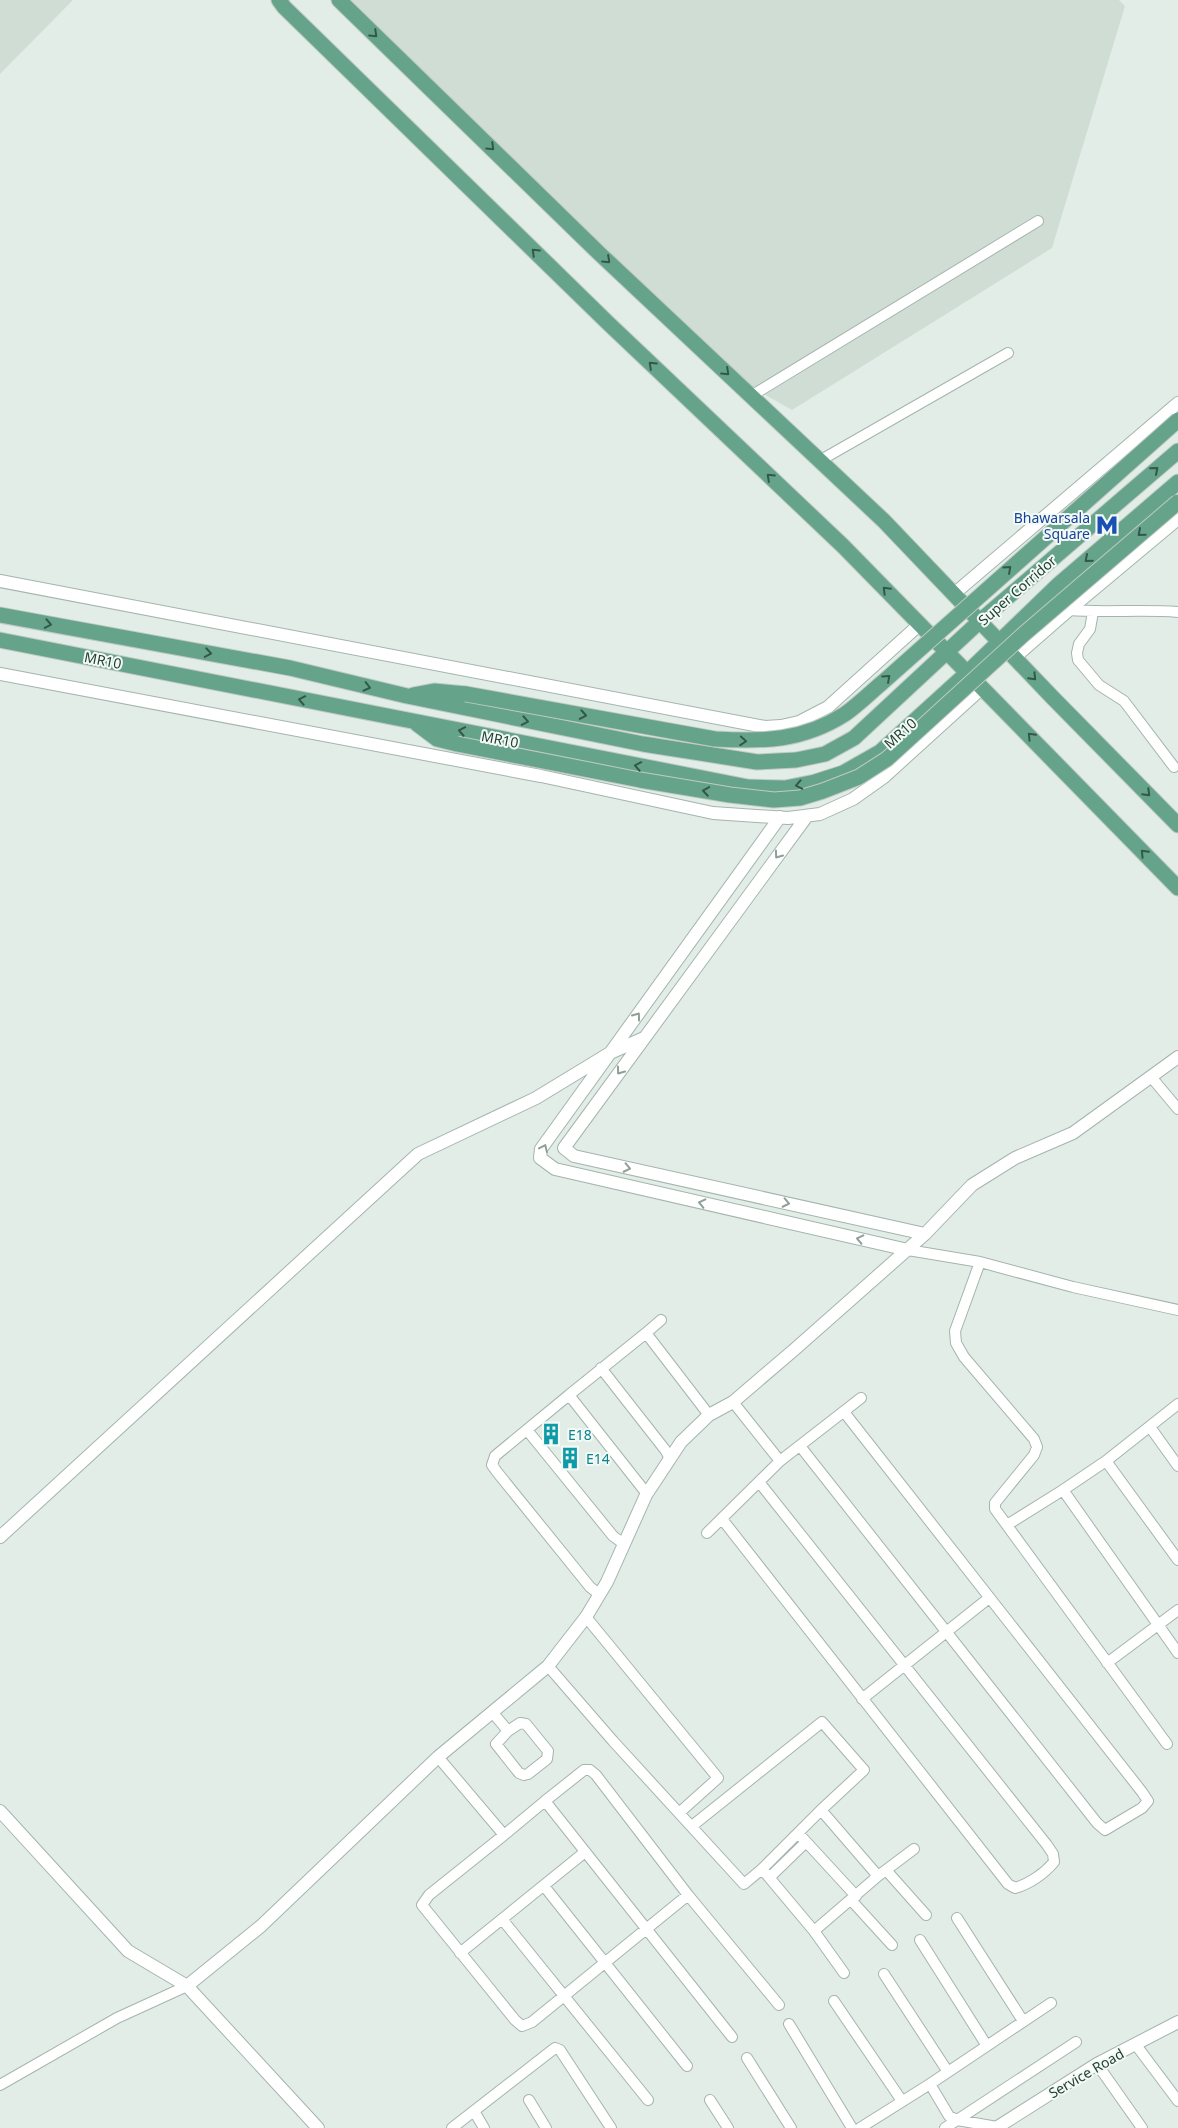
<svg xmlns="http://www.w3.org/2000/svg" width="1178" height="2128" font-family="'Noto Sans',sans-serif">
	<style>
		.built { fill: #d0ddd5 }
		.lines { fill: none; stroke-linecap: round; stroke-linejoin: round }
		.minor-casing { stroke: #a4b5ad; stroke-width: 12 }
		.tertiary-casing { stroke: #a4b5ad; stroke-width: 14 }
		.primary-casing { stroke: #c1c9c6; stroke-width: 17 }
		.minor { stroke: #fff; stroke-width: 10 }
		.tertiary { stroke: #fff; stroke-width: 12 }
		.primary { stroke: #65a48b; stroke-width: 15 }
		.primary-bridge-casing { stroke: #c1c9c6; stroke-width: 17; stroke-linecap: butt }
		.primary-bridge { stroke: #65a48b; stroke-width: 15 }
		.oneway { stroke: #325849 }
		.oneway2 { stroke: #909f99 }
		.labels { text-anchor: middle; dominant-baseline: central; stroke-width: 4; stroke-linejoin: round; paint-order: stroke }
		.transit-label { font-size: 14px; fill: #164399; stroke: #f3f9f5; text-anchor: end }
		.street-label { font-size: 14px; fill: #213f33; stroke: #f3f9f5 }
		.culture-label { font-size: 14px; fill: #0d838f; stroke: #f3f9f5; text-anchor: start }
	</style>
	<rect width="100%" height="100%" fill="#e2ede7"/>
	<path class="built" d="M0,0h73l-73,74z
		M345,0h774l6,6 -73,242 -260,162 -55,-31z"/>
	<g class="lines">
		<g class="minor-casing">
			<path id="minor" d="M751,396l287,-175
				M821,460l187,-107
				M1069,610c36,3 72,-1 109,2
				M1093,612l-3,17 -11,15 -2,9 1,7 21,25 25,16 50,66
				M1152,1078l26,31
				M908,1250l72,12 93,25 105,23
				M980,1262l-25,69 1,12 8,14 70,82 3,8 -3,8 -39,48v6l172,235
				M646,1333l15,-13
				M601,1368l65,83 4,8
				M569,1395l77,-62 63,82
				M733,1402l47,59
				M1178,1404l-72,57 -43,29 115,163
				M1150,1427l28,39
				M527,1430l86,106 11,8
				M800,1446l297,377 8,7 37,-22 6,-7 -6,-9 -298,-380
				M1106,1461l72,99
				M722,1519l286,365 7,4c14,-4 29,-14 39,-26l-1,-8 -6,-9 -288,-363
				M1007,1525l56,-35
				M707,1533l73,-72 81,-63
				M599,1594l-9,-7 -93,-115 -5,-7 3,-9 74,-61 78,99
				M586,1617l132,161 -39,35
				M1107,1663l71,-53
				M548,1666l65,75 131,143 18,-15 52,62 64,-55 36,-27
				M862,1699l127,-101
				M493,1713l15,18 12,-8 6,1 22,27 -1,8 -19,15 -4,1 -5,-2 -23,-29 12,-13
				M438,1757l66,78 41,-34 187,236
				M545,1801l39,-31h6l6,5 92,120 91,110
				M692,1826l130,-104 42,48 -43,40
				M798,1833l58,63
				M504,1835l-75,60 -7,10 93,115 7,6 10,-4 156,-127
				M762,1869l59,-59 57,66
				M886,1870l40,45
				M770,1877l36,-35
				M544,1886l143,180
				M851,1900l41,45
				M957,1918l66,103
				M502,1919l146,181
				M814,1931l30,42
				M920,1940l67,106
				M460,1953l125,-101
				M884,1974l64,98
				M834,2001l68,100
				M789,2024l63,104
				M1136,2045l42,56
				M747,2058l44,70
				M1097,2064l45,64
				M930,2084l19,32 8,4 40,7
				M0,2085l117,-67 70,-32
				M529,2100l17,28
				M710,2100l18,28
				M474,2111l10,17
				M452,2128l103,-80 5,2 51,78
				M860,2128l70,-44 121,-81
				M945,2128l131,-86"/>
		</g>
		<g class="tertiary-casing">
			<path id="tertiary" d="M0,581l765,146 16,-1 18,-4 29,-15 92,-83
				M955,593l223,-190
				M1014,658l55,-48 109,-91
				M0,674l541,102 172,37 75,5 32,-4 33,-15 31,-22 98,-89
				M807,816l-243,332 10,8 351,78
				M780,817l-239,332 -1,9 15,11 353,81
				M0,1537l418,-383 118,-56 74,-45 34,-15
				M0,1811l128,140 59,35 131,142
				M187,1986l74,-60 177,-169 110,-91 38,-49 21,-35 39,-87 35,-53 28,-27 24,-13 62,-53 130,-115 47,-49 43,-27 58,-25 105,-76
				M996,2128l101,-64 81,-42"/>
		</g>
		<g class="primary-casing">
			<path id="primary" d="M279,0l5,7 324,316 235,223 335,342
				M339,0l262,255 283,266 169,177 125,127
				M0,615l290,53 117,28 236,48 114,18 39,-2 29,-6 29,-16 126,-117 198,-170
				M0,640l748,147 37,1 30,-6 28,-9 37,-21 87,-79 91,-88 120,-103
				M413,695l21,-4 32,3
				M417,724l20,15 20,5"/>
		</g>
		<use href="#minor" class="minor"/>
		<use href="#tertiary" class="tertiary"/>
		<use href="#primary" class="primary"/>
		<g class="primary-bridge-casing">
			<path id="primary-bridge" d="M466,694l249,45c48,3 88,2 130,-25 13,-9 26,-22 38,-32l295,-262
				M457,744l183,36 90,15 44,5 26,-2 23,-7 36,-14 28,-18 137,-125 154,-132"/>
		</g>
		<use href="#primary-bridge" class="primary-bridge"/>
	</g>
	<defs><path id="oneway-chevron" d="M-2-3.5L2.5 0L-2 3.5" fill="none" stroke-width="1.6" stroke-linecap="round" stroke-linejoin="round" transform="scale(1.25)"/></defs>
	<g class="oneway">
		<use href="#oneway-chevron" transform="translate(374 34) rotate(44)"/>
		<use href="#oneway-chevron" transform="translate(491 147) rotate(44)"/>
		<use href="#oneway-chevron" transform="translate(535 252) rotate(-136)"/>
		<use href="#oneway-chevron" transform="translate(607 260) rotate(43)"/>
		<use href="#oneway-chevron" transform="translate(652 365) rotate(-137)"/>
		<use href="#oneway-chevron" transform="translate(726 372) rotate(43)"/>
		<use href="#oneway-chevron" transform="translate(1155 470) rotate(-41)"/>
		<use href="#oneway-chevron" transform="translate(770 477) rotate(-137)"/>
		<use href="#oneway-chevron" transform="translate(1141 533) rotate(139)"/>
		<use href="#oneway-chevron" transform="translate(1088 559) rotate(139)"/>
		<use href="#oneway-chevron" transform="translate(1008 569) rotate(-42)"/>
		<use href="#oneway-chevron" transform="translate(886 590) rotate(-135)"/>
		<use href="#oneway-chevron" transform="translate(48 624) rotate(11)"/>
		<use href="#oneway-chevron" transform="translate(208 653) rotate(10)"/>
		<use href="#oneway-chevron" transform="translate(1033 677) rotate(46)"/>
		<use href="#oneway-chevron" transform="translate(887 678) rotate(-42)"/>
		<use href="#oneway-chevron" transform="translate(367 687) rotate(14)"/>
		<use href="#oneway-chevron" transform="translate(302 700) rotate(-169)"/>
		<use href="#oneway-chevron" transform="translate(583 715) rotate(10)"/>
		<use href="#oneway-chevron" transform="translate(525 721) rotate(11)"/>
		<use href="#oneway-chevron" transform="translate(462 731) rotate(-169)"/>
		<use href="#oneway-chevron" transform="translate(1031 736) rotate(-134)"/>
		<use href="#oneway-chevron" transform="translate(743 741) rotate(4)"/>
		<use href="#oneway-chevron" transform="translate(638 766) rotate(-169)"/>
		<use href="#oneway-chevron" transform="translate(799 785) rotate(169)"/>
		<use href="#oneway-chevron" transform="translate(706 791) rotate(-171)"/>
		<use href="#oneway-chevron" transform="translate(1147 793) rotate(45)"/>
		<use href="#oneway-chevron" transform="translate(1144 853) rotate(-134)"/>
	</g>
	<g class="oneway2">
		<use href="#oneway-chevron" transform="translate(778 855) rotate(126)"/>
		<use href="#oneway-chevron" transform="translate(637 1016) rotate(-54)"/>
		<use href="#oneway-chevron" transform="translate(620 1071) rotate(126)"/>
		<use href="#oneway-chevron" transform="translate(544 1148) rotate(-65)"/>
		<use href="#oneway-chevron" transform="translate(627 1168) rotate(12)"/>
		<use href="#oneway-chevron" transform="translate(702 1203) rotate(-167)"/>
		<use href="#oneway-chevron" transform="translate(786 1203) rotate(12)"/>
		<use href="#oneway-chevron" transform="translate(860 1239) rotate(-167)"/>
	</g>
	<defs>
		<g id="metro-bare" transform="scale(1.725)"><path d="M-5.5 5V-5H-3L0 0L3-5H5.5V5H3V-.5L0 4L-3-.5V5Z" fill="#1a4fb4" stroke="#f3f9f5" stroke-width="2.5" paint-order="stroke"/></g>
		<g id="building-bare" transform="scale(1.725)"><path d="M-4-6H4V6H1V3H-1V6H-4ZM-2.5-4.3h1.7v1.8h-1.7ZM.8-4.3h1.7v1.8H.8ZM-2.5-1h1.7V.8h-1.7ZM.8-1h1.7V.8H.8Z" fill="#0f9aa8" stroke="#f3f9f5" stroke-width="2.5" paint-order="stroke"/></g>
	</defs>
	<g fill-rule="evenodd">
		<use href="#metro-bare" x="1107" y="525"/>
		<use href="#building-bare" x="551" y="1434"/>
		<use href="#building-bare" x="570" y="1458"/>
	</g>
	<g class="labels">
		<g class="transit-label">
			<text x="1090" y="517">Bhawarsala<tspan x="1090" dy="16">Square</tspan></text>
		</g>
		<g class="street-label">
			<text transform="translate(1017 590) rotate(-41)">Super Corridor</text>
			<text transform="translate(103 660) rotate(11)">MR10</text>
			<text transform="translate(900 733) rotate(-42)">MR10</text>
			<text transform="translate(500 739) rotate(11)">MR10</text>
			<text transform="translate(1086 2073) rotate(-30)">Service Road</text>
		</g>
		<g class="culture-label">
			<text x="568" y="1434">E18</text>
			<text x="586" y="1458">E14</text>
		</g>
	</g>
</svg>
